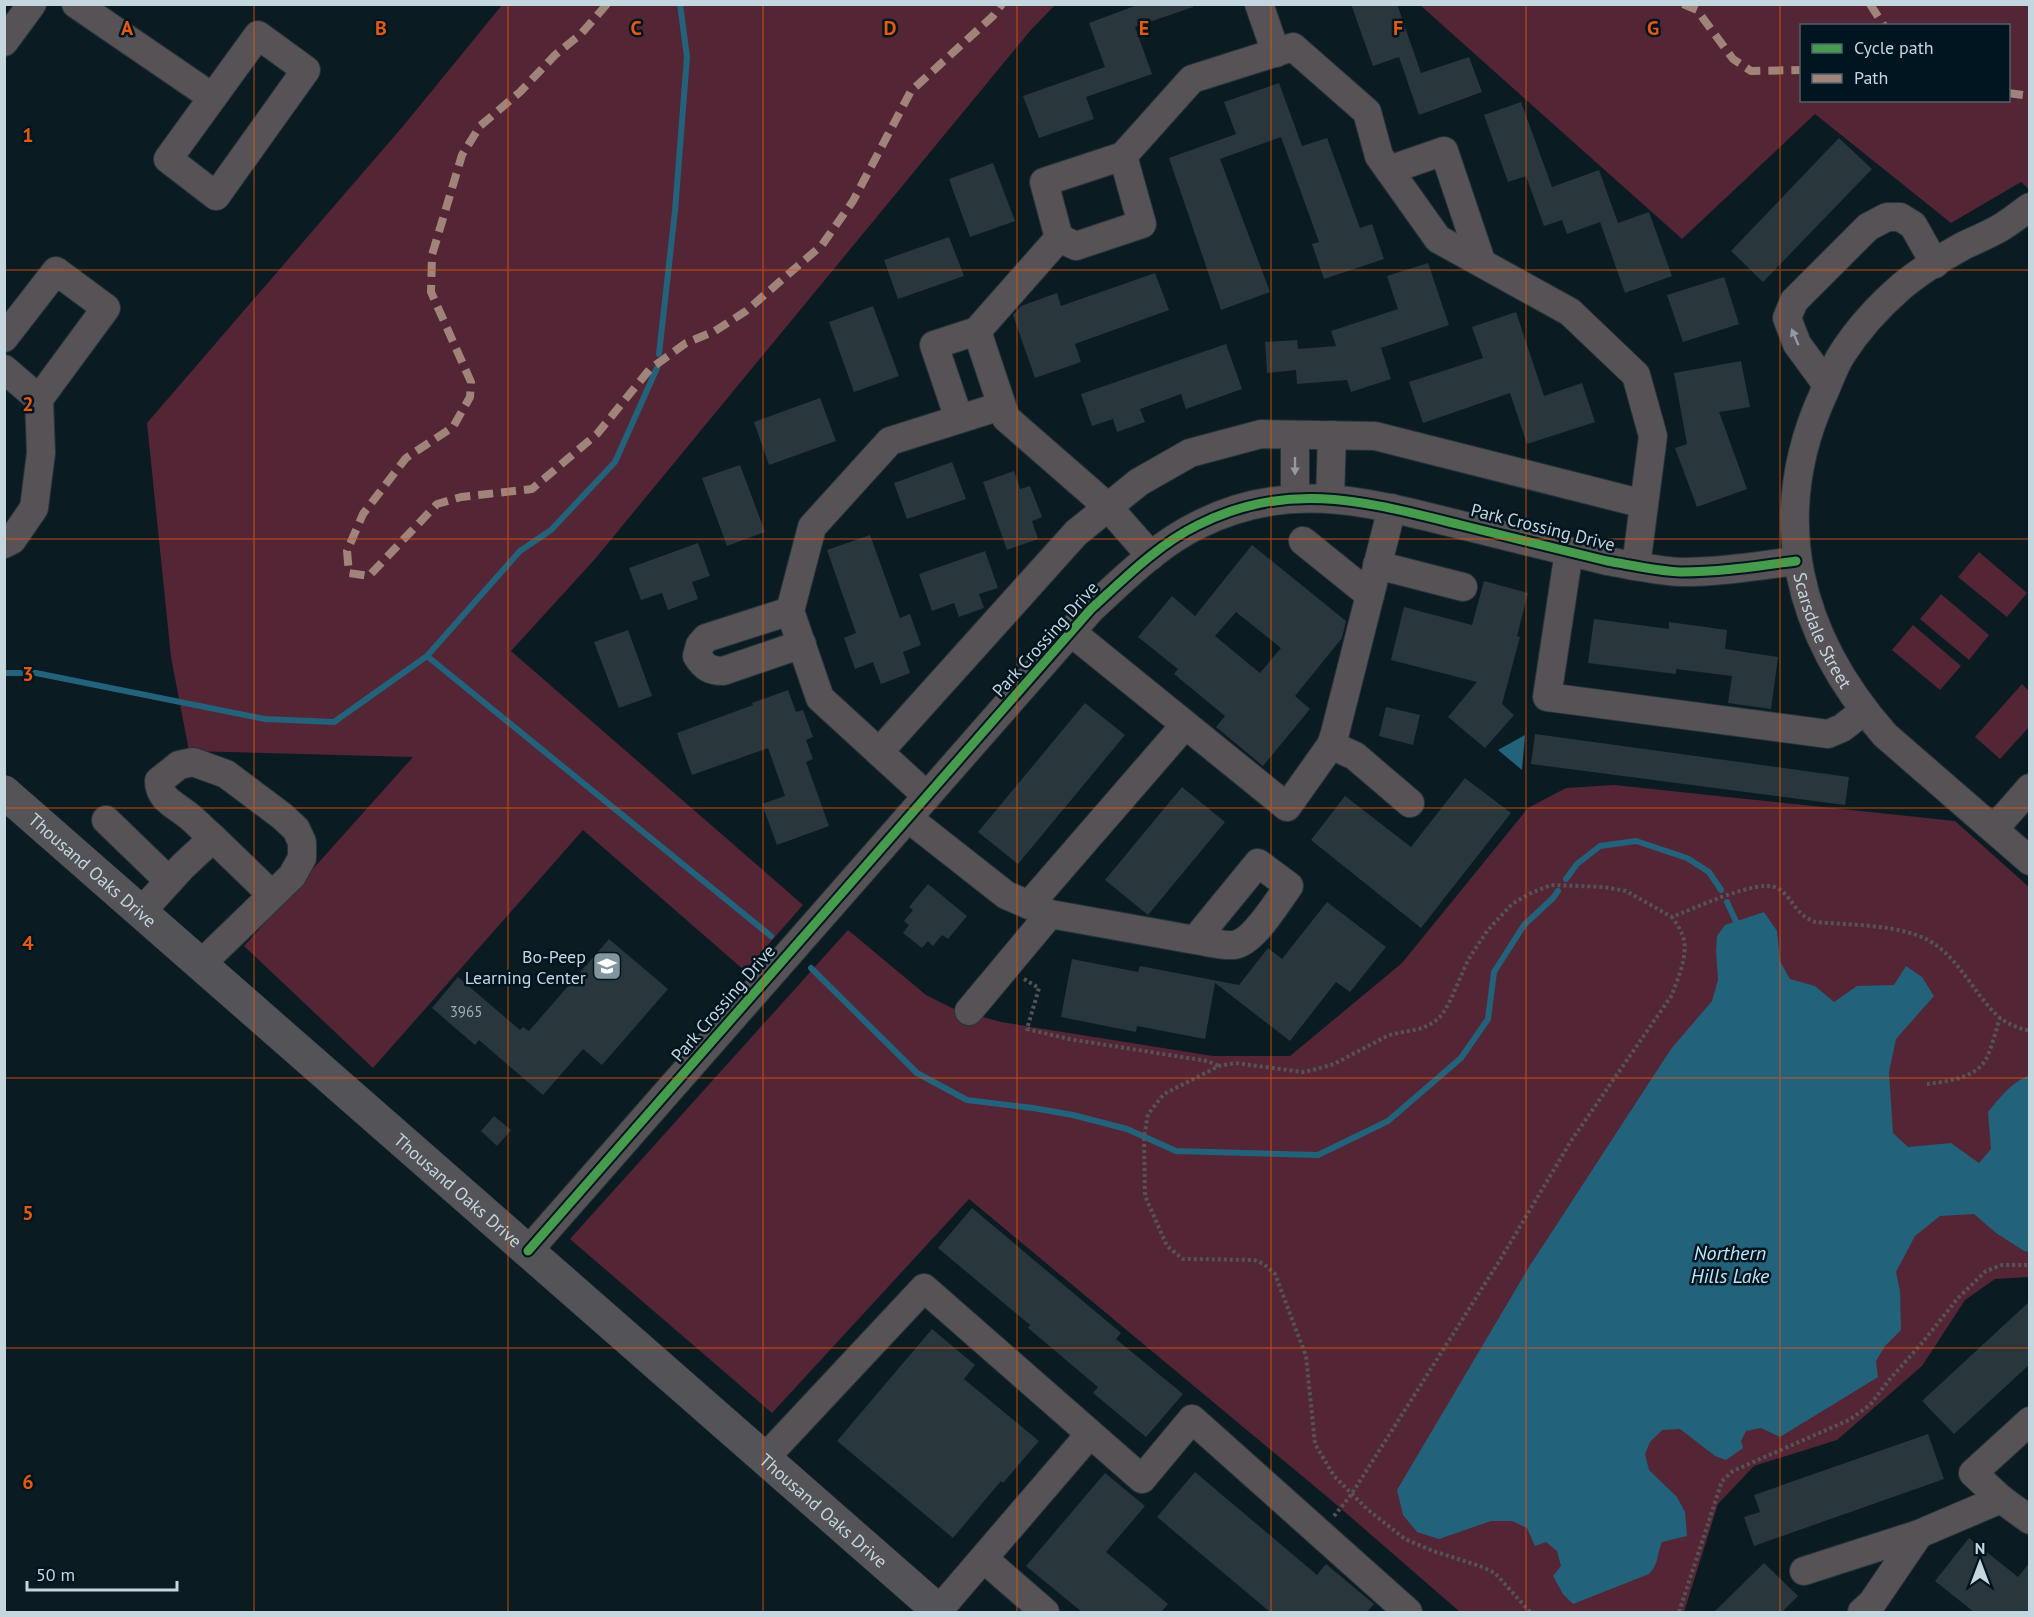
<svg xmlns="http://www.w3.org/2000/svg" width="2034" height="1617" font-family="'PT Sans',sans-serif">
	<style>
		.green { fill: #542534; fill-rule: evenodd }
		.water { fill: #22627b }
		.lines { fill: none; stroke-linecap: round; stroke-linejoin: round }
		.stream { stroke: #22627b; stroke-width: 6 }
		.building { fill: #29373d; fill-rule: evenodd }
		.minor-casing { stroke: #26343b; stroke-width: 30 }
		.major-casing { stroke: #26343b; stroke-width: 34 }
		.path { stroke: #545458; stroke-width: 4; stroke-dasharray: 3 3; stroke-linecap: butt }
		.minor { stroke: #565256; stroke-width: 28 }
		.major { stroke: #545358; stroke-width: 33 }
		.quiet { stroke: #a18479; stroke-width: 8; stroke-dasharray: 15 8; stroke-linecap: butt }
		.cycleway-casing { stroke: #00151f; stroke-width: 13 }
		.cycleway { stroke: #469c4c; stroke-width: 9 }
		.oneway { fill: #929ba1 }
		.grid { fill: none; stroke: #e8590c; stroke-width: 1.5; stroke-opacity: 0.55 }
		.labels { text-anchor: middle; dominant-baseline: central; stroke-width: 5; stroke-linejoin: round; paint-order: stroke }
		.number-label { font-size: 15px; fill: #9daeb6 }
		.street-label { font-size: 18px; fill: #c4d6de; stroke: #00151f }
		.poi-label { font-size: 18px; fill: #c4d6de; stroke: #00151f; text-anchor: end }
		.water-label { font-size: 20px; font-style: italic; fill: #bce7fa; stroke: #00151f }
		.grid-label { font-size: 20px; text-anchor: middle; font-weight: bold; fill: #e8590c; stroke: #00151f; stroke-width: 5; stroke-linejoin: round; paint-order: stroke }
	</style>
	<rect width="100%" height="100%" fill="#0a1b22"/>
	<path class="green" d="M502,5h553l-25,26 -435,528 -84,92 292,254 -58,66 -162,-141 -210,238 -129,-122 169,-189 -224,-6 -18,-94 -24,-234 257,-298z
		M1420,5h609v184l-8,-7 -70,41 -136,-109 -133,125zM1802,26h206v74h-206z
		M1979,552l48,41 -20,24 -49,-40z
		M1941,594l48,41 -20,25 -49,-41z
		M1913,625l48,41 -21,24 -48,-40z
		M2022,684l7,7v36l-29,32 -25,-22z
		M1614,785l341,36 74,66v390l-34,2 -30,21 -43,66 -85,74 -83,26 -36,38 -34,108h-224l-129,-112 -362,-301 -197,214 -202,-174 278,-309 78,65 26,13 49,14 212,34h77l112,-93 126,-155 38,-20z"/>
	<path class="water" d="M1525,735l-3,35 -24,-20z
		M1764,912l13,19 3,30 10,18 25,7 19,16 23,-16 37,-1 12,-19 16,11 12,19 -38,43 -7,33 4,61 15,14 43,-4 28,20 12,-14 -3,-37c11,-13 24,-31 41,-36v176l-5,-1 -28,-18 -22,-19 -34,2 -25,20 -19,36 4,19 1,39 -16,16 -9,15 2,16 -98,60 -19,-9 -15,3 -5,10 2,7 -17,12 -11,-4 -35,-27 -18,1 -12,12 -5,12 4,16 28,27 8,15 2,24 -25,6c-6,14 -2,20 -13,32l-76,30 -10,-10 -10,-18 8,-10 -4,-15 -11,-9 -11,4 -8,-18 -15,-7h-21l-52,18 -22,-7 -14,-17 -6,-25 132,-223 142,-218 41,-48 6,-21 -2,-30 1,-14 8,-11z"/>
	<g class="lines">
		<path class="stream" d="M659,354l16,-143 12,-154 -7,-53
			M427,656l344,280
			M4,673h32l229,46 69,3 93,-66 93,-105 31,-21 64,-68 42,-94
			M1566,879l11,-15 23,-18 36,-5 51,17 22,14 12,18
			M1727,902l11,24
			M811,968l106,105 50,27 66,8 40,7 54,14 49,22 142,4 70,-34 73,-63 27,-39 6,-47 30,-47 29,-27 5,-7"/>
	</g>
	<path class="building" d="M1140,4h53v3l-58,20 17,47 -66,23 8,22 -55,19 -16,-42 82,-29 -16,-44z
		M1351,4h46l24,69 48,-16 13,35 -63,23 -20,-58 -26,9z
		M1279,83l23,63 25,-8 33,90 12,-4 12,35 -60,20 -12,-35 7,-2 -38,-105 -61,22 50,133 -49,18 -52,-152 67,-24 -12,-32z
		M1521,102l31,85 47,-17 19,53 31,-11 23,64 -47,17 -25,-71 -33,12 -5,-14 -18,6 -18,-50 -18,6 -24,-67z
		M1839,138l33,31 -109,113 -32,-31z
		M993,163l22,58 -45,16 -21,-58z
		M949,237l15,39 -66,23 -14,-39z
		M1428,263l21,62 -68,23 10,31 -40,13 -4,-12 -50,4 -1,-14 -29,3 -2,-31 32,-2 1,9 38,-3 -5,-15 67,-22 -11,-33z
		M1155,273l14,37 -94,34 6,18 -46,16 -22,-63 8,-9 36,-13 4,13z
		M1724,277l15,47 -56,18 -16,-47z
		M873,306l26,70 -45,16 -25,-70z
		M1516,312l28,84 38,-13 13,39 -68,22 -17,-51 -87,30 -14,-41 74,-24 -11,-31z
		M1226,344l16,45 -56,20 -5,-15 -41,15 5,13 -28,10 -4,-13 -21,7 -11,-32z
		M1741,361l9,46 -31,5 28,77 -50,18 -22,-59 12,-4 -13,-71z
		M820,398l16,43 -67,24 -15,-43z
		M952,462l14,37 -59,20 -13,-36z
		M740,465l25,67 -38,14 -25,-68z
		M1014,471l6,18 10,-3 12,31 -10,4 6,18 -31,11 -24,-68z
		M870,535l30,83 10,-4 11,31 -18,7 7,21 -29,11 -8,-22 -18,7 -11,-31 12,-5 -29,-83z
		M698,543l12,33 -18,6 6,17 -30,11 -6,-17 -21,7 -12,-32z
		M1252,545l94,76 -4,17 -47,58 15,13 -47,57 -47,-39 9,-11 -51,-42 4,-5 -40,-32 34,-41 23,20zM1236,612l45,36 -21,25 -45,-37z
		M985,551l13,37 -19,6 5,14 -25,9 -5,-14 -22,8 -13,-37z
		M1484,581l44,12 -11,43 3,1 -18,67 12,11 -29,33 -37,-31 29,-35 -86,-22 13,-53 68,18z
		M1594,619l75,10v-7l58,8 -2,19 53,8 -7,52 -43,-6 4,-27 -56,-7v5l-88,-11z
		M628,630l24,66 -33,12 -25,-66z
		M788,690l8,22 7,-2 10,27 -7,3 7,19 -7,3 23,64 -52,19 -15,-41 23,-8 -17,-48 -76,27 -15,-42 76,-28 -1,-2z
		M1085,703l40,32 -107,129 -40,-32z
		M1386,707l34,8 -7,30 -34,-9z
		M1535,734l314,43 -4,28 -314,-41z
		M1465,778l46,35 -90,115 -110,-88 34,-44 66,51z
		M1182,787l43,35 -77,93 -43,-35z
		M928,884l39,32 -19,23 -6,-4 -9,11 -5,-5 -6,7 -19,-15 6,-8 -5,-4 9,-11 -4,-3z
		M1327,902l59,45 -36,45 -14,-10 -46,59 -75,-58 -10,56 -68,-13 -1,6 -75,-15 11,-58 66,13 2,-6 99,19 29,-37 14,11z
		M609,939l59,50 -66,76 -19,-16 -40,46 -64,-55 -4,5 -43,-37 26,-31 62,53 3,-3 6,4z
		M494,1116l17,14 -14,16 -16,-15z
		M972,1208l149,125 -5,6 67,55 -37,43 -53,-44 5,-6 -70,-59 2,-3 -92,-77z
		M2030,1301v63l-76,70 -32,-33z
		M932,1329l43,36 -11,14 75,62 -36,42 -2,-2 -48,57 -116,-97z
		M1928,1434l16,45 -190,67 -10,-29 16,-5 -6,-17z
		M1195,1472l122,103 9,-11 48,40 -7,8h-97l-113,-95z
		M1105,1473l40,33 -39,46 62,52 -7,8h-79l-56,-46z
		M1969,1538l49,39 12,-15v50h-56l-39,-31z
		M1764,1563l34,33 -16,16h-68z"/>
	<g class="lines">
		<g class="minor-casing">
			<g id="minor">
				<path d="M76,4l136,93"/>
				<path d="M1259,4l17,49"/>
				<path d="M258,35l48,35 -90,126 -48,-37z"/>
				<path d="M4,42l28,-38"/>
				<path d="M1389,170l55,-19 37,110"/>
				<path id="s1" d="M2030,207c-10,7 -20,15 -30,21 -12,7 -25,12 -37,18 -20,11 -43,25 -61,40 -22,19 -44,43 -60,68 -8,12 -13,28 -19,41 -56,123 -25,241 62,340l145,126"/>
				<path d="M1059,238l-15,-56 79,-26 69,-77 101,-32 74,65 12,44 59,83 132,73 66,63 17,61 -17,130"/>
				<path d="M1059,238l-82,93 29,87 102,89 43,49"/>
				<path d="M1059,238l17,8 66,-22 -19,-68"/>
				<path d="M4,338l52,-67 50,37 -67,91"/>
				<path d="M4,369l35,30 2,54 -7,55 -22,32 -8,4"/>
				<path d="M1827,385l-30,-41 -10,-26 7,-17 74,-74 19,-10h13l13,8 22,39"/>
				<path d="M959,419l-25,-74 43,-14"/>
				<path d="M1295,498v-63"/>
				<path d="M1330,498l2,-63"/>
				<path d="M1303,541l67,54"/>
				<path d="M1569,551l-22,146 281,37 14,-6 22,-17"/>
				<path d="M1377,565l86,22"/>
				<path d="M790,611l-84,27 -6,7 -3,11c7,11 13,15 26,15l79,-27"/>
				<path d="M1071,632l216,175 44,-62 4,-12 57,-225"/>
				<path d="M1331,745l24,11 55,47"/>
				<path d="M879,752l197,-219 63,-51 51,-29 71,-19 114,2 269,68"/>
				<path d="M927,796l-107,-98 -30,-87 22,-84 78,-86 111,-35"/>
				<path d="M908,818l98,77 44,19 145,26 63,-77 31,23c-12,16 -35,56 -55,59 -13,1 -26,-3 -39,-5"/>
				<path d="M106,820l63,61"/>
				<path d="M1994,829l36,-41"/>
				<path d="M213,838l59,57"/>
				<path d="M1029,905l156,-180"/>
				<path d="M142,911l40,-44 31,-29c-10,-8 -18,-18 -28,-25 -12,-9 -26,-15 -26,-32l20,-16 14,-3 33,12 56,42 14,13 6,13v16l-10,18 -91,88"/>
				<path d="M969,1011l81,-97"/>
				<path d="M528,1251l563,-642c33,-30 66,-64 107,-84 91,-46 170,-23 263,0 48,12 97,24 146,36 24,4 49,10 74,11 39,0 77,-6 115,-11"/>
				<path d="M2030,1421l-57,52 28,26 29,21"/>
				<path d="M764,1459l160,-171 218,191 50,-60 216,193"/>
				<path d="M984,1559l61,53"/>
				<path d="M1804,1571l115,-37 82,-35"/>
				<path d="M938,1611l152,-177"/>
				<path d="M1862,1612l10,-9 47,-69"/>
			</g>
		</g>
		<g class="major-casing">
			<g id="major">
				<path id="s2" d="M4,792l936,820"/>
			</g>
		</g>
		<path class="path" d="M1024,979l15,9 -12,41 42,10 138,22 12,5
			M1927,1084c22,-3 52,-6 61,-29 5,-12 8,-25 12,-37
			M1334,1516l17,-21 149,-235 71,-119 101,-146c6,-18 18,-42 10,-61 -2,-6 -7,-12 -10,-17
			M1530,1612l-35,-39 -15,-7 -47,-15 -28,-12 -38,-30 -33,-33 -19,-32 -9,-88 -31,-82 -11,-10 -10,-4 -71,-1 -16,-13 -22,-50 -1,-59 4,-23 16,-20 55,-28 16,-3 68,9 14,-3 17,-5 55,-29 34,-7 11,-6 8,-7 8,-14 18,-41 19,-29 25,-27 19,-11 20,-8 53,2 22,4 46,26c21,-8 86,-39 105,-29 12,6 16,19 26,27 3,3 8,5 12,7 34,3 82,2 113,18 32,18 46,55 72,78 9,7 19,10 30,13
			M1679,1612l43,-131 11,-10 116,-51 21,-15 19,-25 33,-37 36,-45 28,-27 16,-6h28"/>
		<use href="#minor" class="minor"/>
		<use href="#major" class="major"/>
		<path class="quiet" d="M607,4l-26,30 -26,21 -35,37 -40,34 -18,29 -30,100 -1,37 40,90 -1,15 -17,30 -47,31 -43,56 -16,37 2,22 20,3 68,-72 24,-7 71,-8 65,-55 53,-65 36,-26 29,-12 31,-20 76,-66 31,-44 58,-110 82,-75 9,-12
			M1683,4l14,6 36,49 18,12 51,-1
			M1870,4l14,22
			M2008,93l22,3"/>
		<g class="cycleway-casing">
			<path id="cycleway" d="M528,1251l563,-642c33,-30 66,-64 107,-84 91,-46 170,-23 263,0 48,12 97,24 146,36 24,4 49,10 74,11 39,0 77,-6 115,-11"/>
		</g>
		<use href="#cycleway" class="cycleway"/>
	</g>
	<defs><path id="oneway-solid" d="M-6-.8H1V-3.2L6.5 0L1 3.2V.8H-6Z" transform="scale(1.5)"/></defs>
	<g class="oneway">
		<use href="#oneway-solid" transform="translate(1795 337) rotate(-113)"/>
		<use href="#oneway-solid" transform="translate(1295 466) rotate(90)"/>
	</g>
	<path class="grid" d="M254,4v1608M508,4v1608M763,4v1608M1017,4v1608M1271,4v1608M1526,4v1608M1780,4v1608M4,270h2026M4,539h2026M4,808h2026M4,1078h2026M4,1348h2026"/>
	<defs>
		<g id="school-square" transform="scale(1.5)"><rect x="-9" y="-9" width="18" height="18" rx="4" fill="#83959c" stroke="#00151f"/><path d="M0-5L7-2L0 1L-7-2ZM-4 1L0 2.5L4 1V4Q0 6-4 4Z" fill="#fff"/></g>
	</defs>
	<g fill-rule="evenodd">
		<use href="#school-square" x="607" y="966"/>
	</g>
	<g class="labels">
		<g class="number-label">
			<text x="466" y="1011">3965</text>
		</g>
		<g class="street-label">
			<text transform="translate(1543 527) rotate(14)">Park Crossing Drive</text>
			<text stroke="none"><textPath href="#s1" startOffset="531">Scarsdale Street</textPath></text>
			<text transform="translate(1045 639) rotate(-48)">Park Crossing Drive</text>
			<text stroke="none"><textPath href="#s2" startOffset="118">Thousand Oaks Drive</textPath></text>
			<text transform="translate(723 1003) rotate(-49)">Park Crossing Drive</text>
			<text stroke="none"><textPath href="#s2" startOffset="604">Thousand Oaks Drive</textPath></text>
			<text stroke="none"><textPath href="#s2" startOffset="1090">Thousand Oaks Drive</textPath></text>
		</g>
		<g class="poi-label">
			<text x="586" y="956">Bo-Peep<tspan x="586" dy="21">Learning Center</tspan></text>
		</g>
		<g class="water-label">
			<text x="1730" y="1253">Northern<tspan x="1730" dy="23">Hills Lake</tspan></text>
		</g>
	</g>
	<g class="grid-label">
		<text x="127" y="35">A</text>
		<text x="381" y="35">B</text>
		<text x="636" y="35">C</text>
		<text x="890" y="35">D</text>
		<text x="1144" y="35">E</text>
		<text x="1398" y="35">F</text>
		<text x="1653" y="35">G</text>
		<text x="28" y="142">1</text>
		<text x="28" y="411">2</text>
		<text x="28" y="681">3</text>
		<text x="28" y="950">4</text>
		<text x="28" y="1220">5</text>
		<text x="28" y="1489">6</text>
	</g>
	<rect width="2034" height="1617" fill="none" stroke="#c4d6de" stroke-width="12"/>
	<rect x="1800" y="24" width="210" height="78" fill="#00151f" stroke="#4e626b" stroke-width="1.5"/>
	<rect x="1812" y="44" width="30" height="9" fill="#469c4c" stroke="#4e626b" stroke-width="1.5"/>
	<text x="1854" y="54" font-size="18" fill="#c4d6de">Cycle path</text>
	<rect x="1812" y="74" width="30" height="9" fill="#a18479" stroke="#4e626b" stroke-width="1.5"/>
	<text x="1854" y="84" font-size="18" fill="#c4d6de">Path</text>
	<g transform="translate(1980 1563)" stroke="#00151f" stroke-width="4.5" paint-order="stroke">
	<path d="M0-4.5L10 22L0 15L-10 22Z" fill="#c4d6de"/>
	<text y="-9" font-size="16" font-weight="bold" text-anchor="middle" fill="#c4d6de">N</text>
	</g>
	<path d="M27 1581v9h150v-9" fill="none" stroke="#c4d6de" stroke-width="3"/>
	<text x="36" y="1581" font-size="18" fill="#c4d6de" stroke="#00151f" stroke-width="4.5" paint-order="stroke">50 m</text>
</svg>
